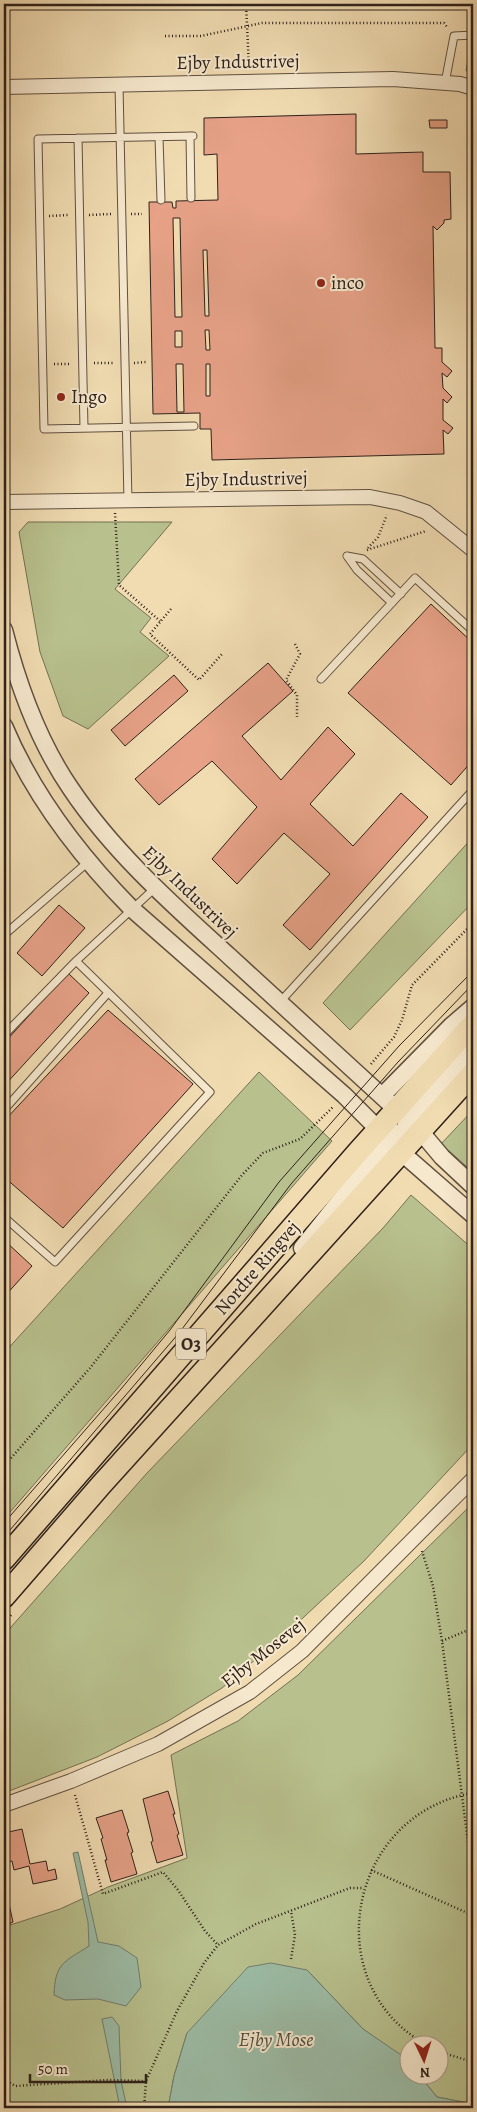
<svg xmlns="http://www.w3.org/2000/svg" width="477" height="2112" font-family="Alegreya,serif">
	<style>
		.green { fill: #b8c18e; stroke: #737154 }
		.water { fill: #9cbca6; stroke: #707e6e }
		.building { fill: #e6a187; stroke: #2e211b; fill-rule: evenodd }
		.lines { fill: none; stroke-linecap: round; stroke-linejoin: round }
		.service-casing { stroke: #5f5041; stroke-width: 9 }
		.minor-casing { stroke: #5f5041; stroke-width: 16 }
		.tertiary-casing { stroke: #5f5041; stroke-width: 19 }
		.primary-casing { stroke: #2e211b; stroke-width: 24 }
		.path { stroke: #2e211b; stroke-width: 2.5; stroke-dasharray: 1 2.5; stroke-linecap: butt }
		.service { stroke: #f6e8cd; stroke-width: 7 }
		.minor { stroke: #f6e8cd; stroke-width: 14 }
		.tertiary { stroke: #f6e8cd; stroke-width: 16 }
		.primary { stroke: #f1dcb2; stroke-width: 21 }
		.tram { stroke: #2e211b; stroke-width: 1 }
		.poi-dot { fill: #8f2418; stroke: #f6e8cd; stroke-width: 2 }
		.labels { text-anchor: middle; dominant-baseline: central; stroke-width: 4; stroke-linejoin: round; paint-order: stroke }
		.shield { fill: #f6e8cd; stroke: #6a5d50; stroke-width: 1 }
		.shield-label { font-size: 18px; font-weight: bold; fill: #2e211b }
		.street-label { font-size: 19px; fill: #2e211b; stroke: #f6e8cd }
		.poi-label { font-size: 19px; fill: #2e211b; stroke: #f6e8cd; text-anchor: start }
		.water-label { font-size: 20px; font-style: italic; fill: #4f5045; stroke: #f6e8cd }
	</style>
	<rect width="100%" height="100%" fill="#f1dcb2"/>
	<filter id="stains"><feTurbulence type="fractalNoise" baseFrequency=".004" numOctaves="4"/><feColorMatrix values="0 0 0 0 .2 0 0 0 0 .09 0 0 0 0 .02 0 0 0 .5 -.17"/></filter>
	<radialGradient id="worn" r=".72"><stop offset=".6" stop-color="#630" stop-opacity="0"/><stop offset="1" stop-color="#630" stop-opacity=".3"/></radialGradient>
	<path class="green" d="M473,48v25l-7,-2 3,-18z
		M28,522h144l-57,67 36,29 -11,14 29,24 -81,73 -25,-13 -23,-64 -21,-120z
		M473,837v65l-123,128 -27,-27z
		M259,1072l73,69 -328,378v-166z
		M473,1110v62l-32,-28z
		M411,1195l62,54v195l-109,117 -73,68 -69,59 -54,33 -71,36 -93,36v-158l143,-162 236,-245z
		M473,1503v601l-36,-7 -18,-22 21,-1v-30h-30l-1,18 -46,-33 -56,-59 -120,63 -13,43 -6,32h-106l-3,-2 -5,2h-50v-181l56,-18 48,-22 79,-29 -16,-103 67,-34 60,-46z"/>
	<path class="water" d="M78,1852l20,90 21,4 18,12 4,29 -15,19 -28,-7 -33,1 -11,-5c1,-32 10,-33 35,-49l-1,-24 -15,-69z
		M271,1963l36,7 56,59 44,30 2,4 1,11 9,1 18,22 36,7v4h-305l6,-32 13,-43 61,-66z
		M112,2017l7,9 2,55 6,27h-7l-18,-89z"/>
	<path class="building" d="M356,114v40l67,-2v20h27l1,47 -7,1v3l-7,7 -4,-4 2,122h7v14l10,9 -5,6 -5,-4 1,15 9,9 -5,6 -4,-4v21l10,8 -5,6 -5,-4 1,24 -232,6 -1,-31h-11v-16l-47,1 -4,-212h23l1,6h3v-7l42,-1 -1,-46 -13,1v-37zM173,218h7l2,99h-7zM203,250h4l2,66h-4zM205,330h4l1,20h-4zM175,331h7v16h-7zM176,364h7l1,48h-7zM206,364h4v32h-4z
		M429,120h18v8h-17z
		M431,604l42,39v117l-22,25 -103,-92z
		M268,663l25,28 -51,45 39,44 47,-53 27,27 -45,50 43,42 48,-53 27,24 -118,133 -27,-25 47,-51 -46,-41 -47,51 -25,-25 45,-52 -45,-46 -53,44 -24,-26z
		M174,675l14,16 -63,55 -14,-16z
		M59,905l26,23 -43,48 -25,-23z
		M68,973l21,20 -85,93v-43z
		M108,1010l85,74 -130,144 -59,-51v-56z
		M4,1240l28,26 -28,31z
		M168,1791l7,23h-2l6,20 -2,1 6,20 -26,8 -6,-21 2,-1 -10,-42z
		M122,1810l7,22 -2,1 6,19 -2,1 6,21 -26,8 -6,-22h2l-6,-21 2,-1 -7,-20z
		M22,1829l8,35 16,-3 2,10 7,-2 2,10 -24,5 -4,-18 -15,4 -2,-9 -5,1 -3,-16v-13z
		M4,1902l1,4 4,-2 4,18 -9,4z"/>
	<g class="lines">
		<g class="service-casing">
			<path id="service" d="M445,83l9,-47 19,-1
				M119,85l9,416
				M190,136l1,62
				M193,136l-155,3 6,290 150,-3
				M159,137l2,63
				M78,138l6,290
				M347,556l16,3 38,35
				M347,556l10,14 35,33
				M321,679l94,-101 58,53
				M4,935l84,-73
				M280,1002l193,-212
				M4,1035l72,-74 79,-73
				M4,1110l104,-117
				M4,1217l51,45 155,-170 -134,-131"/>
		</g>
		<g class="minor-casing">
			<path id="minor" d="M4,87l389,-8 67,5 13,4
				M4,502l366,-5 30,6 26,9 47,38
				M4,1805l67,-24 87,-37 92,-52 52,-41 171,-172"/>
		</g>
		<g class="tertiary-casing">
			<path id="tertiary" d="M4,630c14,55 34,111 67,159 43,64 101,115 158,167 64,59 128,117 192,176l21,25 31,29
				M4,726c29,69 75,129 127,182l213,187 58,58 71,62
				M382,1096l69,-70 22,-19
				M402,1153l-1,-16 7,-17 65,-71
				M302,1248l71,-89 15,-20 3,-9"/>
		</g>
		<g class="primary-casing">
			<path id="primary" d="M4,1559l354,-407 115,-128
				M4,1597l97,-112 372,-412"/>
		</g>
		<path class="path" d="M246,4l3,64
			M165,36h36l61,-13h182l3,4
			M131,214h11
			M89,215l22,-1
			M49,216l19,-1
			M94,363h20
			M134,363l12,-1
			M54,364h17
			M115,513l4,72 41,36
			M368,548l10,-11 9,-22
			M367,550l59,-19
			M171,609l-21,25 49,46 23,-26
			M295,644l5,10 -14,26 11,15v22
			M371,1064l23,-27 8,-17 10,-35 61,-62
			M4,1466l86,-98 152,-193 21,-22 37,-14 34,-33
			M422,1551l11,35 9,55 31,240
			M4,1624l8,-10
			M442,1641l31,-13
			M75,1795l28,99 60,-22 15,18 27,41 13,14
			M371,1870l101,45
			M473,1912v6
			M291,1959l4,-24 -4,-24
			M425,2044c-110,-63 -75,-231 48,-251
			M440,2052l33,10
			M4,2079l11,7 93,-6 38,1
			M144,2108l2,-27 31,-70 27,-48 14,-18 38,-21 94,-36h14"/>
		<use href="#service" class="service"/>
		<use href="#minor" class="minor"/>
		<use href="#tertiary" class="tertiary"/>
		<use href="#primary" class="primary"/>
		<path class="tram" d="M4,1523l117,-134 49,-59 109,-148 120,-136 74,-75
			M4,1537l175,-204 112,-149 107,-122 75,-78"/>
	</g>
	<g class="poi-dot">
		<circle cx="321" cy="283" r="5"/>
		<circle cx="61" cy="397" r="5"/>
	</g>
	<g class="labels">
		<rect class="shield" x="176" y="1328.5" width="30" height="31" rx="4"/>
		<g class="shield-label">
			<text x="191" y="1344">O3</text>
		</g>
		<g class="street-label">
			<text transform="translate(238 62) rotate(-1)">Ejby Industrivej</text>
			<text transform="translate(246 479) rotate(-1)">Ejby Industrivej</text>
			<text transform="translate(190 892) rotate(44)">Ejby Industrivej</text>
			<text transform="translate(257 1268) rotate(-49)">Nordre Ringvej</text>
			<text transform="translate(263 1653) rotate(-38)">Ejby Mosevej</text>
		</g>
		<g class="poi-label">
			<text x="331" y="283">inco</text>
			<text x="71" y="397">Ingo</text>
		</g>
		<g class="water-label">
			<text x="276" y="2039">Ejby Mose</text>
		</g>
	</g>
	<rect width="477" height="2112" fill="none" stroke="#f1dcb2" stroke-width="20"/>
	<rect x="5" y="5" width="467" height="2102" fill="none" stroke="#2e211b" stroke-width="2.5"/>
	<rect x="10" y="10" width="457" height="2092" fill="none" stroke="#2e211b"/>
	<g transform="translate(424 2060) rotate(176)"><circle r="24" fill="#f6e8cd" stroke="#a69886"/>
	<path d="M0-4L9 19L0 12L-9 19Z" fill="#8f2418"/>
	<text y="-8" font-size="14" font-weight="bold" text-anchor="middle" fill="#2e211b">N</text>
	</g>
	<path d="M30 2074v8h116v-8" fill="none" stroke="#2e211b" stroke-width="2.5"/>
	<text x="38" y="2074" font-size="15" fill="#2e211b" stroke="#f6e8cd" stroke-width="4" paint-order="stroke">50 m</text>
	<rect width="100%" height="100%" filter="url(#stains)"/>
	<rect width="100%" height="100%" fill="url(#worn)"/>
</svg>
